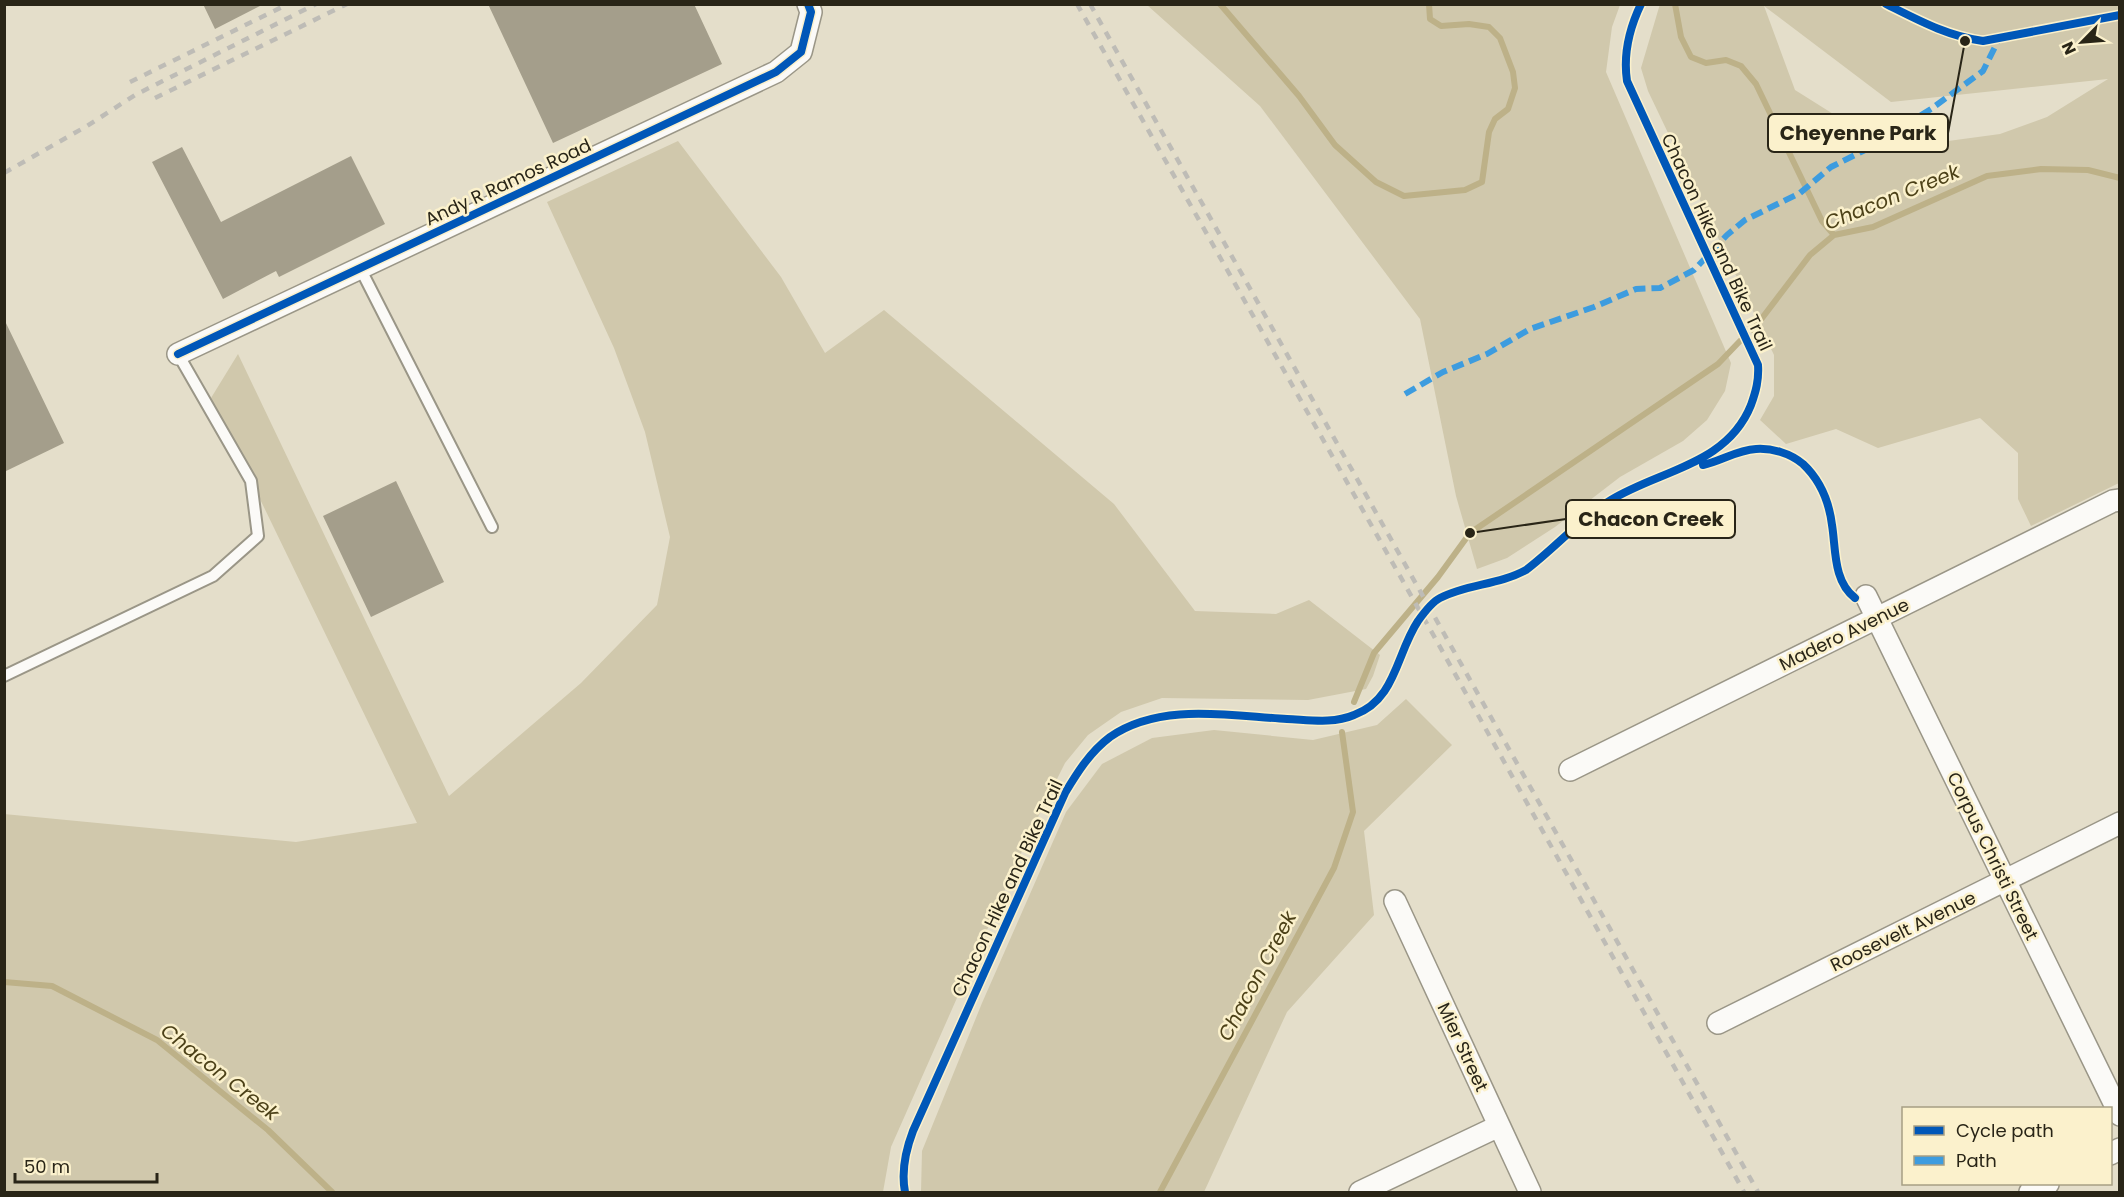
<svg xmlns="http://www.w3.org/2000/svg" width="2124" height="1197" font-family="Poppins,sans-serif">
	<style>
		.green { fill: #d0c8ac; fill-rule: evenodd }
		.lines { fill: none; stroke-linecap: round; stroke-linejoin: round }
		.stream { stroke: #bdb188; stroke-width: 6 }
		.building { fill: #a49e8b }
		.lane-casing { stroke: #9a9687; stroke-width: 14 }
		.street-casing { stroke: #9a9687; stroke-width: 24 }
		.lane { stroke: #fbfaf7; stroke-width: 10 }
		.street { stroke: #fbfaf7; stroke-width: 21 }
		.rail { stroke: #bebcb6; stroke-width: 4.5; stroke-dasharray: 8 8; stroke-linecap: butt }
		.quiet { stroke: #3d9cdf; stroke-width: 6; stroke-dasharray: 12 6; stroke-linecap: butt }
		.cycleway-casing { stroke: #fbf1cc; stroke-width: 11 }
		.cycleway { stroke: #0057b8; stroke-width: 8 }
		.labels { text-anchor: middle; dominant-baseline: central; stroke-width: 5; stroke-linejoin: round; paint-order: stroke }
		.street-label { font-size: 18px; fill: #292517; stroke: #fbf1cc }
		.water-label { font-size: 20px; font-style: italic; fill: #4c4118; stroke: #fbf1cc }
		.leader { fill: none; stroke: #292517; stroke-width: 2 }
		.callout-dot { fill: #292517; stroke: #fbf1cc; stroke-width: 2 }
		.callout { fill: #fbf1cc; stroke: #292517; stroke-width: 2 }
		.callout-label { font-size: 20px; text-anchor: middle; font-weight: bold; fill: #292517 }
	</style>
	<rect width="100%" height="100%" fill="#e4deca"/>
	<path class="green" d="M1660,4l459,1v478l-88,43 -13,-27v-46l-38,-35 -102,30 -42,-19 -50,15 -26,-24 14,-24v-41l-126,-264 -7,-23zM1764,6l127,96 217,-23 -61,38 -47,17 -111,15 -94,-59z
		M1147,5h473l-8,22 -6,45 125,291 -6,28 -18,29 -24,21 -63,36 -65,50 -48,31 -30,11 -21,-73 -36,-177 -160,-213z
		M678,141l103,136 44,76 59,-43 230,194 81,107 81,3 33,-14 71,55 -7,21 -7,13 -58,11 -146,-2 -41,14 -33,23 -23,28 -35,70 -139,314 -8,45h-878l-1,-378 292,28 121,-19 -206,-425 27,-44 211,442 132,-113 76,-78 13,-68 -25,-105 -31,-84 -67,-146z
		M1406,699l46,46 -88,86 10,84 -87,97 -83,180h-283l1,-41 60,-148 84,-191 36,-48 50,-26 62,-8 99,10 64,-15z"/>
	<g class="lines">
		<path class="stream" d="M1220,4l79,92 36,49 41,37 28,14 61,-6 17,-8 7,-50 6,-13 13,-10 7,-21 -2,-16 -13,-34 -11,-11 -20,-3 -28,2 -11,-7 -1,-15
			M1675,4l6,33 10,20 15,6 20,-3 15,6 15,18 66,137 12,14
			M1753,330l57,-75 24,-20 39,-8 114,-51 54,-7 47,1 32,8
			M1354,702l20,-49 64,-76 32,-44 248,-169 22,-23
			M4,982l48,4 105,54 111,90 64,62
			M1160,1192l174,-324 19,-56 -11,-80"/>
	</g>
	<path class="building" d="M203,4h61l-49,25z
		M488,4h206l28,60 -169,79z
		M182,147l39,75 130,-66 34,68 -106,53 -3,-6 -53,28 -71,-137z
		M4,319l60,124 -60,29z
		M396,481l48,101 -73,35 -48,-101z"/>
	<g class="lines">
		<g class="lane-casing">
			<path id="lane" d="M360,268l132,259
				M4,676l209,-100 45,-40 -7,-55 -73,-127"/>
		</g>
		<g class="street-casing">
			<path id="street" d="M178,354l598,-282 25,-20 10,-40 -3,-8
				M1866,596l254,519
				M1570,770l543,-269 7,-1
				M1395,901l135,291
				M1718,1023l402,-200
				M2110,1154l10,-5
				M1360,1192l139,-66
				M2030,1192l18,-8"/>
		</g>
		<use href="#lane" class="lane"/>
		<use href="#street" class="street"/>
		<path class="rail" d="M1077,4l358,634 309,554
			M1090,4l668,1188
			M130,82l158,-78
			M155,98l192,-94
			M4,173l83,-47 48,-31 181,-91"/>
		<path class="quiet" d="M1405,394l38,-22 44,-18 43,-25 64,-22 42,-18 24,-1 34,-18 33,-35 18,-15 55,-27 31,-26 38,-19 62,-39 52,-38 16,-32"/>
		<g class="cycleway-casing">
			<path id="cycleway" d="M1886,4c32,16 61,32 97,37l137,-26
				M178,354l598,-282 25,-20 10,-40 -3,-8
				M1703,465c18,-4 34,-15 53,-16 16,-1 34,4 47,15 17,16 26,37 29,61 4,24 1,56 23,73
				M905,1192c-4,-21 0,-40 8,-61l152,-338c12,-20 25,-41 45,-56 50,-35 120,-21 177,-18 23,1 46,5 67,-4 42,-15 42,-61 64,-94 5,-7 14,-19 22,-23 27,-14 59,-13 86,-28 29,-22 54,-51 85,-70 49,-30 116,-35 140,-95 5,-14 8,-25 7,-40l-131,-284c-4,-27 2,-52 14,-77"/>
		</g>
		<use href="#cycleway" class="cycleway"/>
	</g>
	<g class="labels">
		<g class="street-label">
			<text transform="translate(508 182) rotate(-25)">Andy R Ramos Road</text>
			<text transform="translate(1717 242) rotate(65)">Chacon Hike and Bike Trail</text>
			<text transform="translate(1844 634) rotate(-26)">Madero Avenue</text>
			<text transform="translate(1993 856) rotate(64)">Corpus Christi Street</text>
			<text transform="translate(1007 888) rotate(-65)">Chacon Hike and Bike Trail</text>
			<text transform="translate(1903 931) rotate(-26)">Roosevelt Avenue</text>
			<text transform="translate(1463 1047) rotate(65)">Mier Street</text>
		</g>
		<g class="water-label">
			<text transform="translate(1892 197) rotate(-22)">Chacon Creek</text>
			<text transform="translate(1257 976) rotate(-62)">Chacon Creek</text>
			<text transform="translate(220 1072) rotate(38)">Chacon Creek</text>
		</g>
	</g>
	<path class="leader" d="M1965 41L1948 133M1470 533L1566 519"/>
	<g class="callout-dot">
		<circle cx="1965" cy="41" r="6"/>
		<circle cx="1470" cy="533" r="6"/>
	</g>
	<g class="callout">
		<rect x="1768" y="114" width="180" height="38" rx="6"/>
		<rect x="1566" y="500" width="169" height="38" rx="6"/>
	</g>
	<g class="callout-label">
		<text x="1858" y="140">Cheyenne Park</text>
		<text x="1651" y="526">Chacon Creek</text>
	</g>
	<rect width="2124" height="1197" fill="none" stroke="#292517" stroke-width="12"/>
	<rect x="1902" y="1107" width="210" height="78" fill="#fbf1cc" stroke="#a79f84" stroke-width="1.5"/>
	<rect x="1914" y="1126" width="30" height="9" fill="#0057b8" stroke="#a79f84" stroke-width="1.5"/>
	<text x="1956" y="1137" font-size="18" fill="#292517">Cycle path</text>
	<rect x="1914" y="1156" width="30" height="9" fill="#3d9cdf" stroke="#a79f84" stroke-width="1.5"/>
	<text x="1956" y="1167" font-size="18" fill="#292517">Path</text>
	<g transform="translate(2082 42) rotate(245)" stroke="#fbf1cc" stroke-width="4.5" paint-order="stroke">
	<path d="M0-4.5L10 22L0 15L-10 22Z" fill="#292517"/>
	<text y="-9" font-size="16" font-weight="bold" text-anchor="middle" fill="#292517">N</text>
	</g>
	<path d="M15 1173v9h142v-9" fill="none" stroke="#292517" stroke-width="3"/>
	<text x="24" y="1173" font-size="18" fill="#292517" stroke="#fbf1cc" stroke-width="4.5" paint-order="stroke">50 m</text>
</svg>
